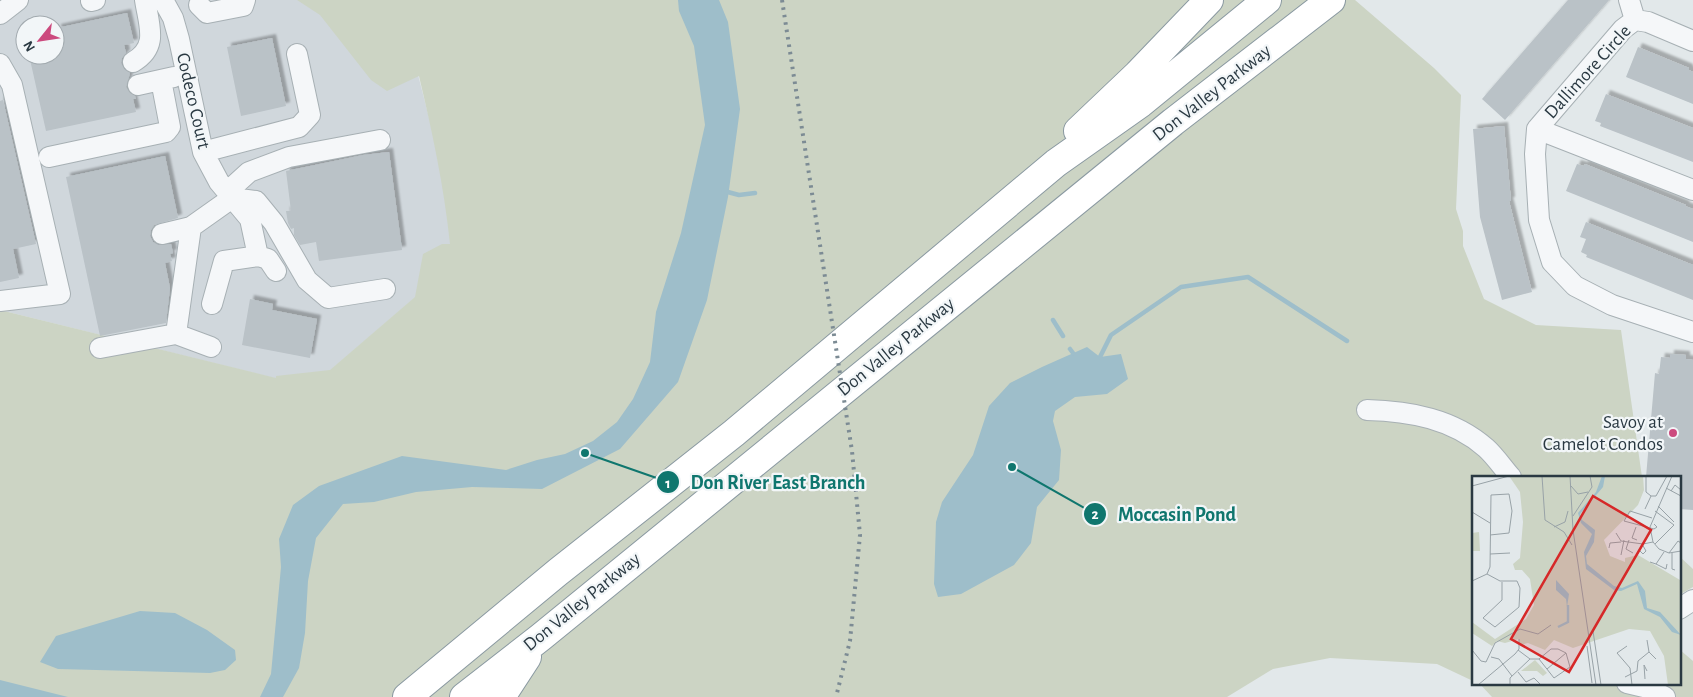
<svg xmlns="http://www.w3.org/2000/svg" width="1693" height="697" font-family="'Alegreya Sans',sans-serif">
	<style>
		.built { fill: #d0d7dc; fill-rule: evenodd }
		.green { fill: #ccd4c4 }
		.water { fill: #9ebeca }
		.lines { fill: none; stroke-linecap: round; stroke-linejoin: round }
		.stream { stroke: #9ebeca; stroke-width: 4.5 }
		.building { fill: #bac2c7; filter: url(#shadow) }
		.minor-casing { stroke: #a7b0b4; stroke-width: 22 }
		.highway-casing { stroke: #8a99a1; stroke-width: 30 }
		.minor { stroke: #f5f7f9; stroke-width: 20 }
		.highway { stroke: #fff; stroke-width: 28 }
		.rail { stroke: #7c8b94; stroke-width: 4; stroke-dasharray: 2.5 5; stroke-linecap: butt }
		.poi-dot { fill: #cc4a7e; stroke: #f2f6f8; stroke-width: 2 }
		.labels { text-anchor: middle; dominant-baseline: central; stroke-width: 4.5; stroke-linejoin: round; paint-order: stroke }
		.street-label { font-size: 19px; fill: #2a3942; stroke: #f2f6f8 }
		.poi-label { font-size: 19px; fill: #2a3942; stroke: #f2f6f8; text-anchor: end }
		.inset-river { fill: none; stroke: #9ebeca; stroke-width: 2.5 }
		.inset-road { fill: none; stroke: #98a2a7; stroke-width: 1 }
		.view { fill: #d62828; fill-opacity: 0.15; stroke: #d62828; stroke-width: 2.5 }
		.inset-edge { fill: none; stroke: #2a3942; stroke-width: 2.5 }
		.leader { fill: none; stroke: #0f766e; stroke-width: 2 }
		.callout-dot { fill: #0f766e; stroke: #f2f6f8; stroke-width: 2 }
		.mark-label { font-size: 15px; text-anchor: middle; font-weight: bold; fill: #fff }
		.callout-label { font-size: 20px; text-anchor: middle; font-weight: bold; fill: #0f766e; stroke: #f2f6f8; stroke-width: 4.5; stroke-linejoin: round; paint-order: stroke }
	</style>
	<defs>
		<filter id="shadow"><feDropShadow dx="4" dy="-4" stdDeviation="1" flood-color="#0004"/></filter>
	</defs>
	<rect width="100%" height="100%" fill="#e2e8ea"/>
	<path class="built" d="M0,0h360l57,71 18,70 12,69 6,55 -142,122 -311,-77zM25,25h30v30h-30z"/>
	<path class="green" d="M297,0h1058l79,68 27,27 -5,114 7,22v15l21,53 52,26 85,5 21,147h-169v204l-36,-17 -107,-6 -57,11 -46,28h-1227v-387l276,68v-2l54,-6 85,-73 8,-43 19,-10h8c-6,-58 -18,-113 -31,-168l-32,15 -16,-11 -51,-65z
		M1679,556l14,13v18l-14,8z
		M1679,649l14,12v36h-201l-13,-14h200z"/>
	<path class="water" d="M678,0h41l9,22 12,87 -12,88 -21,103 -29,82 -58,67 -78,40 -70,-2 -56,5 -42,10 -31,2 -27,34 -8,43 -3,52 -6,35 -16,29h-23l11,-23 10,-107 -2,-28 14,-34 26,-19 83,-30 104,14 31,-10 28,-6 28,-13 24,-19 16,-23 17,-37 6,-50 25,-79 24,-108 -11,-79 -15,-35z
		M1087,347l13,10 21,-3 7,25 -21,15 -32,3 -20,14 -2,10 8,29 -2,30 -22,27 -6,36 -17,22 -53,29 -23,3 -4,-13 2,-62 6,-20 31,-47 16,-49 21,-23 32,-16z
		M140,611l35,2 32,17 28,20 1,10 -11,10 -15,3 -152,-4 -18,-7 16,-26z
		M0,680l68,17h-68z"/>
	<g class="lines">
		<path class="stream" d="M724,191l15,4 16,-2
			M1053,320l10,16
			M1070,349l3,4
			M1100,357l11,-22 70,-48 67,-10 99,64"/>
	</g>
	<path class="building" d="M1568,0h41l-104,120 -23,-21z
		M127,13l7,30 -10,2 2,8 -4,5 -1,5 3,6 6,4 -4,14 4,6 5,3 1,3h-3l3,13 -90,19 -17,-76h26v-6l6,-1 -4,-20z
		M272,38l14,68 -45,10 -14,-69z
		M1638,47l51,21v2l4,2v32l-67,-27z
		M1606,94l87,34v34l-93,-36 1,-3 -6,-2z
		M3,100l33,144 -23,5 6,29 -19,4v-181z
		M1504,126l7,75h-2l23,91 -30,8 -22,-83 -7,-88z
		M389,152l13,98 -83,11 -3,-19 -16,3 -6,-10v-7l-3,1 -3,-6 -2,-12h5l-5,-40 77,-16z
		M165,156l13,62 -24,7 -3,5 -1,6 3,6 5,3 13,-1 2,9 -3,1 2,7 -7,2 5,25 -4,35 -66,13 -34,-159z
		M1577,164l7,2 1,-2 101,41 -1,1 8,3v33l-127,-51z
		M1586,222l107,43v35l-107,-43 1,-2 -6,-3 5,-13 -6,-2z
		M250,299l23,5 -1,6 45,9 -7,39 -68,-13z
		M1670,354l16,1v4l7,1v150l-14,-1v-32h-33l9,-104 4,1 2,-17 9,1z"/>
	<g class="lines">
		<g class="minor-casing">
			<path id="minor" d="M163,0l10,18 6,21 24,113 16,30 31,37 8,37 -34,5 -12,43
				M1629,0l6,20
				M91,1l4,-1
				M199,5l8,8 36,-7 2,-6
				M0,14l18,-14
				M1693,41l-45,-19 -13,-2 -12,9 -86,100 -2,25 4,66 13,42 23,24 37,19 81,27
				M133,62c26,-15 16,-36 12,-62
				M0,64l12,21 48,209 -60,7
				M138,85l36,-8
				M1537,129l156,61
				M203,152l96,-25 11,-12 -13,-61
				M49,157l117,-25 4,-5 -9,-47
				M227,192l22,-20 40,-15 91,-17
				M191,227l-15,107 35,13
				M162,234l29,-7 41,-29 24,3 18,22 33,57 21,18 57,-9
				M258,256l10,3 8,12
				M100,348l76,-14
				M1367,410c43,1 86,9 119,38 9,8 17,20 25,29
				M1679,609l14,-9
				M1627,683l21,5 17,9"/>
		</g>
		<g class="highway-casing">
			<path id="highway" d="M1078,131l60,-57 71,-74
				M407,697l151,-125 176,-139 322,-270 85,-60 126,-103
				M464,697l77,-60 632,-515 158,-122
				M501,697l26,-40"/>
		</g>
		<use href="#minor" class="minor"/>
		<use href="#highway" class="highway"/>
		<path class="rail" d="M782,0l70,451 8,84 -10,106 -14,56"/>
	</g>
	<circle class="poi-dot" cx="1673" cy="433" r="5"/>
	<g class="labels">
		<g class="street-label">
			<text transform="translate(1588 72) rotate(-48)">Dallimore Circle</text>
			<text transform="translate(1212 93) rotate(-38)">Don Valley Parkway</text>
			<text transform="translate(193 101) rotate(77)">Codeco Court</text>
			<text transform="translate(896 347) rotate(-39)">Don Valley Parkway</text>
			<text transform="translate(582 602) rotate(-39)">Don Valley Parkway</text>
		</g>
		<g class="poi-label">
			<text x="1663" y="422">Savoy at<tspan x="1663" dy="22">Camelot Condos</tspan></text>
		</g>
	</g>
	<g transform="translate(1472 476)">
		<rect width="209" height="209" fill="#e2e8ea"/>
		<path d="M37,0h134l1,14 -6,15 -34,35 6,16 15,6v-4l13,-3 42,25 1,105h-13l-4,-29 -14,-25 -21,-2 -56,19 -19,-8 -9,10 -17,-7 -8,2 -1,-6 -14,4 -8,-2 -5,5 -20,-13v-11l23,17 31,-20 8,-14 -4,-26 -8,-9h-7l-2,-6 7,-6 3,-36 -3,-30zM7,56l1,19h-8v-18zM63,184l12,13 -4,3 -6,-5h-16z" fill="#ccd4c4"/>
		<path d="M130,0h3l-2,11 -23,27 2,6 13,10 -1,12 -8,14 1,8 27,22 8,2 16,-7 7,10 2,17 13,4 21,23 -9,-3 -12,-15 -16,-8 -7,-25 -16,7 -7,-1 -28,-21 -2,-17 8,-18 -11,-11 -3,-10 18,-21zM84,104l13,14 -2,13 -1,-8 -10,-9z" fill="#9ebeca"/>
		<path class="inset-river" d="M86,151l10,-5v-17"/>
		<path class="inset-road" d="M70,0l3,44 19,12 8,13M98,0l3,54 23,155M174,0v16l5,4M200,0l-22,51 3,15 6,7 10,4 12,-2M0,10l37,-10M99,10l7,8 10,-2M194,12l15,8M199,15l4,-6 6,5M186,30l16,16M173,33l6,-13h5l11,-20M0,36l18,11M101,40l19,-29 -2,-11M180,42l-22,-7 -6,10 30,8 3,-2 -3,-3M82,51l11,-5 3,-11M164,51l-4,11 5,2M144,57l5,8 22,3 10,-2M157,64l-3,9 7,4M183,68l19,-19 -19,-14M169,71l-2,3 4,4 3,-3 -4,-7M137,72l1,-5 11,-1M197,77l9,-12 3,2M200,77v16l3,1M18,78l20,-1M149,79l3,-15M178,86l6,2 8,-12M184,88l10,5 1,-5M15,98l13,7h17l3,7 -1,19 -24,20 -12,-9 19,-18v-18M0,105l15,-7 3,-7 1,-72 18,-1 3,17 -3,22 -19,2M121,155l8,54M175,164l2,12 7,7M115,170l5,37M155,170l-10,7 13,15 2,17M0,174l9,11 5,1 9,-19 25,-14 18,5 13,-9M46,174l12,9h9l12,-10h7l8,4 4,14 -16,11 -15,-19M19,181l8,2 13,17M75,193l19,-16M46,196l8,10 8,-4 7,7M153,201l12,-6 1,-10 11,-9M173,203l-1,-14 3,6M6,209l37,-31 4,-5v-10M38,209v-7l20,-19"/>
		<path class="view" d="M121,20l58,34 -82,142 -58,-33z"/>
		<rect width="209" height="209" class="inset-edge"/>
	</g>
	<path class="leader" d="M585 453L668 482M1012 467L1095 514"/>
	<g class="callout-dot">
		<circle cx="585" cy="453" r="5"/>
		<circle cx="1012" cy="467" r="5"/>
		<circle cx="668" cy="482" r="12"/>
		<circle cx="1095" cy="514" r="12"/>
	</g>
	<g class="mark-label">
		<text x="668" y="488">1</text>
		<text x="1095" y="519">2</text>
	</g>
	<g class="callout-label">
		<text x="778" y="489">Don River East Branch</text>
		<text x="1177" y="521">Moccasin Pond</text>
	</g>
	<g transform="translate(40 40) rotate(240)"><circle r="24" fill="#f2f6f8" stroke="#a2aaaf"/>
	<path d="M0-4L9 19L0 12L-9 19Z" fill="#cc4a7e"/>
	<text y="-8" font-size="14" font-weight="bold" text-anchor="middle" fill="#2a3942">N</text>
	</g>
</svg>
